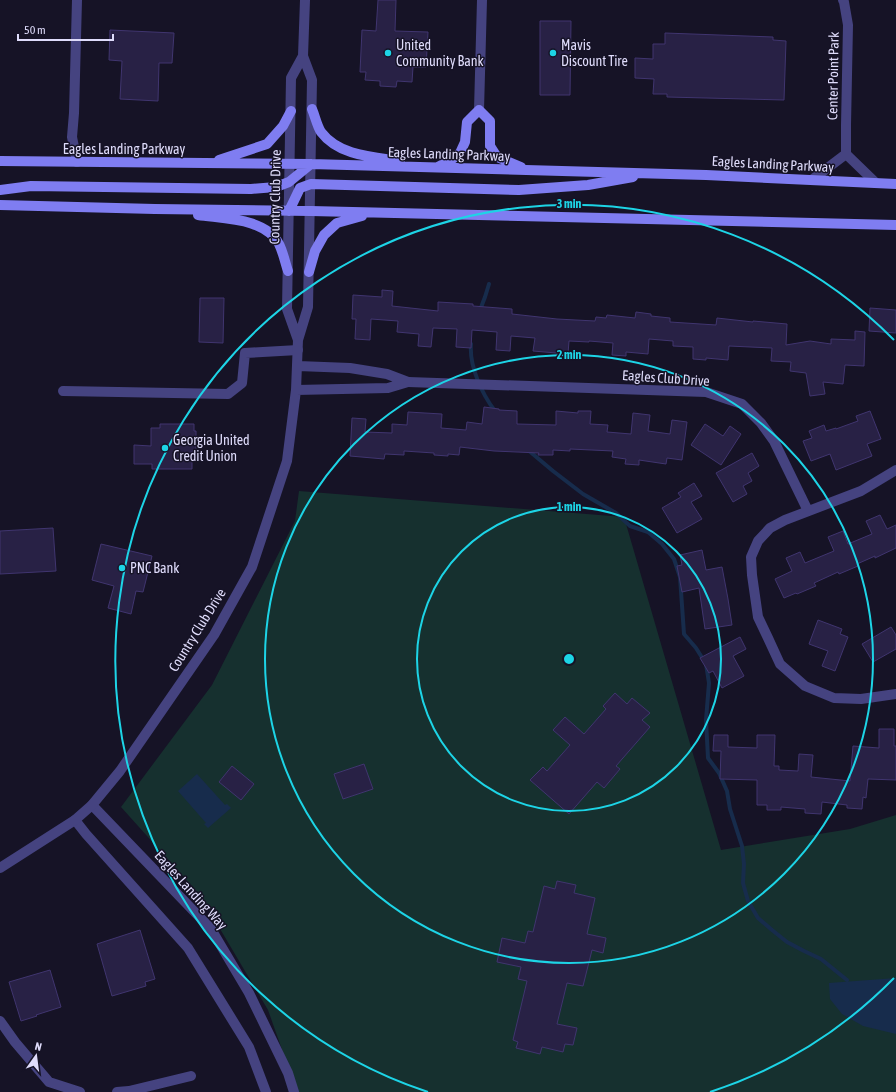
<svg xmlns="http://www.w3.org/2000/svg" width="896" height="1092" font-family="'Asap Condensed',sans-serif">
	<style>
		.green { fill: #16302f }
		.water { fill: #172c4c }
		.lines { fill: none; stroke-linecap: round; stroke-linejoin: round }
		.stream { stroke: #172c4c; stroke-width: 4 }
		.building { fill: #282145; stroke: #40356f }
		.minor { stroke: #454380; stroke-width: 10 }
		.tertiary { stroke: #454380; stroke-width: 10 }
		.secondary { stroke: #7f7df1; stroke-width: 10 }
		.ring { fill: none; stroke: #1dd4e6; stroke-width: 2 }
		.poi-dot { fill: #1dd4e6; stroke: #161326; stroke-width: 1.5 }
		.labels { text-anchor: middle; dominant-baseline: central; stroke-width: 3; stroke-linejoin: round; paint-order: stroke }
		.poi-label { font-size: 14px; fill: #dfdcfb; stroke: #161326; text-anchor: start }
		.street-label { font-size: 14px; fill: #dfdcfb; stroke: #161326 }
		.centre { fill: #1dd4e6; stroke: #161326; stroke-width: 2 }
		.ring-label { font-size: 12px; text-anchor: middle; font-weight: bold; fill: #1dd4e6; stroke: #161326; stroke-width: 3; stroke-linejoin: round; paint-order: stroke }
	</style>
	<rect width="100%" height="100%" fill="#161326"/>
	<path class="green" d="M299,491l325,26 97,333 129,-21 46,-14v277h-599l-29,-82 -68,-115 -79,-88 91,-122 83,-164z"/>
	<path class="water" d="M197,774l28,31 2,-1 4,4 -23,20 -4,-4 2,-1 -28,-32z
		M896,978v56l-33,-8 -21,-12 -12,-15 -1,-16z"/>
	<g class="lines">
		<path class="stream" d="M480,310l5,-13 4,-13
			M471,344c-2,22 11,50 24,67
			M528,450l25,21 30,23 33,19 14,13 18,6 14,12 12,15 6,18 4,57 12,14 10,16 3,19 -3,37 2,38 11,15 8,18 3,18 12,37 2,18 -1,19 5,18 10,17 14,12 15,12 17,9 17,8 26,21"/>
	</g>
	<path class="building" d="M378,0h18l-1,31 33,1 -2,35h-13l-1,15 -15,-1 -1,6 -16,-1v-5l-15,-1 1,-8h-6l2,-42 14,1z
		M540,21h31l-1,74h-30z
		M110,30l64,3 -2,30h-13l-1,38 -38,-2 2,-38 -13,-1z
		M665,33l108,4v3l13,1 -2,59 -117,-3v-3h-14l1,-15 -19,-1v-20l18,1v-15h12z
		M382,290l11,1 -1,15 46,5v-9l35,2v2l39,3v5l45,5 38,2 1,-4 10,1 1,-3 28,3 1,-6 15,2v2l19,2v4l46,3 1,-7 36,4v-1l34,3 -1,21 24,-4 21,3v-5l24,1v-9l10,1 -1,34 -19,-1 -2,19 -20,-2 2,12 -15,2 -4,-23 -16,-2 1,-9 -20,-1 1,-13 -43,-2 -1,14 -22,-2v2l-13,-1v-12l-20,-1v-5l-24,-2 -1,15 -22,-2v4l-14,-1 1,-12 -24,-2v1l-20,-1 -1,13 -35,-3 2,-13 -24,-2 -1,15 -14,-1 1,-18 -25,-2 -1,18 -15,-1 1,-18 -24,-1 -2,19 -13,-1 1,-12 -22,-2 1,-11 -27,-2 -1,21 -15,-1 1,-20h-4l1,-24 29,2z
		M200,298h24l-1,45 -24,-1z
		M870,308l26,2v23l-27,-2z
		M484,407l15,2v1l18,1v13l39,1v-14l22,2v-2h13l-1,13 18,1 -1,7 24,2 2,-21 17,2 -2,16 22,3 2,-14 15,2 -5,38 -15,-2 -1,6 -27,-4v5l-14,-1 1,-5 -14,-2 1,-6 -43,-2v2l-17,-1v5h-15l1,-2 -45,-2 -34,-4 -1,8 -11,-1v2l-14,-1v-2l-30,-2v4l-19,-1 -1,5 -34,-3 2,-38 14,1 -1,13 27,1v-9l15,1 1,-13 34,2 -1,14 25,2 1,-8 15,2z
		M870,411l11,28 -14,5 5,12 -36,14 -6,-16 -19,7 -8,-20 9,-3 -3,-7 15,-6 2,6 10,-3v1l22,-8 -2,-5z
		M160,424h34v7h2v20h-4v18h-40v-5h-18v-19l17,1v-18h9z
		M705,424l18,12 7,-10 11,8 -20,31 -30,-20z
		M752,453l7,13 -11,7 4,8 -9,5 4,8 -14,8 -17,-29z
		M694,483l8,13 -11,6 11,17 -25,14 -15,-25 19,-11 -3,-4z
		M880,515l7,14 9,-4v23l-21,10v-2l-18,8 1,2 -19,8 -1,-2 -24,11 2,3 -19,8 -1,-1 -12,5 -9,-19 17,-8 -6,-13 14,-6 5,11 29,-12 -6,-14 15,-6 5,13 24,-10 -6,-13z
		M53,528l3,43 -56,3v-43z
		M101,544l51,12 -9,36 -7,-1 -5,23 -23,-6 6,-22 -22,-6z
		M702,550l4,20 16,-3 6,32 4,26 -27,4 -6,-41 -17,4 -5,-26 5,-1 -2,-10z
		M818,620l24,9 -2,5 8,3 -13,34 -13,-5 6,-15 -19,-7z
		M891,627l5,8v14l-23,13 -11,-18z
		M740,637l6,12 -13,7 11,20 -22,12 -9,-17 -4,2 -9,-15z
		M615,693l12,11 5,-6 18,15 -8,7 8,7 -34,39 4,3 -16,19 -7,-6 -28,32 -39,-34 13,-13 4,4 23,-26 -17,-15 12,-13 19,17 22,-25 -3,-3z
		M879,729h15v17h2v34l-28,-1 -2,19 -3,-1 -1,12 -15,-1v-3l-25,-3 -1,12 -16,-1v-4l-24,-2v3h-14v-5h-10v-25l-37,-1 1,-28h-8l1,-16h14v12l29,1v-13h18l-1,31h5v4l19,1 1,-17 14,1 -2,22 39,4 3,-35 26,2z
		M364,764l9,25 -30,10 -9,-25z
		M232,766l22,18 -13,16 -22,-18z
		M557,881l19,4 -2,8 21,5 -8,36 19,4 -3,15 -11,-3 -9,36 -16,-3 -10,41 20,4 -4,17 -8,-1 -2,8 -21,-5 -2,7 -24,-6 2,-6 -5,-2 14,-59 -9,-2 3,-12 -24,-5 5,-24 23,5 3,-12 5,1 11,-46 11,3z
		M140,930l15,49 -10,3 1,4 -34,10 -15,-52z
		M50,970l11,37 -25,8 1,1 -16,5 -12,-39z"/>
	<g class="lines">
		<path class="minor" d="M77,0l-3,113 -2,24 5,25
			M843,0l1,2 4,23 -2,100v29l30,29
			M479,110l3,-110
			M813,179l33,-25
			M408,382l298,10 36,12 19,19 13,18 34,70
			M63,391l165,3 14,-11 3,-30 53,-3
			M896,470l-35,21 -76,29 -15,8 -12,13 -7,16 1,18 6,42 10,21 12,26 25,22 29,12 27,1 35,-5
			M92,805l119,124 38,64 39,80 6,19
			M75,820l11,14 102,114 61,99 17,45
			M0,1021l15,21 34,40 31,10
			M117,1092l12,-1 62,-15"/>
		<path class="tertiary" d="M298,340l-11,-31 4,-231 12,-22
			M298,366l52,2 37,6 21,8
			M296,390l92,-2 20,-6
			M0,868l75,-48 17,-15 28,-34 94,-136 38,-68 35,-106 9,-71 2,-50 10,-33 4,-227 -9,-24 2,-56"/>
		<path class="secondary" d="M312,109c3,7 5,17 9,23 18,24 52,25 79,29
			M219,160l48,-16 16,-18 8,-15
			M0,161l311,3 395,11 190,9
			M438,167l13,-7 9,-7 5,-11 2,-20 12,-12 11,11v25l7,11 24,10
			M0,190l31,-4 220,3 25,-2 13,-5 22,-18
			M0,205l155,4 156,2 585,14
			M289,211l11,-23 11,-4 208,6 69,-5 45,-8
			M198,215c27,4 67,3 81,29 4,8 6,18 9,27
			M309,272l6,-21 9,-16 13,-12 25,-7"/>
	</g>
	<g class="ring">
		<circle cx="569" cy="659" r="152"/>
		<circle cx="569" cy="659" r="304"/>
		<path d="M894 978A455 455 0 0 1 710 1092M428 1092A455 455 0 1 1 894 340"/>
	</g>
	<g class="poi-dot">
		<circle cx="388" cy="53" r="4"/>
		<circle cx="553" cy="53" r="4"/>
		<circle cx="165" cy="448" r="4"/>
		<circle cx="122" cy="568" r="4"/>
	</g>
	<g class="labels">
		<g class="poi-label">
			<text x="396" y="45">United<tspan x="396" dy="16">Community Bank</tspan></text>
			<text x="561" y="45">Mavis<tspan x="561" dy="16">Discount Tire</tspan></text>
			<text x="173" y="440">Georgia United<tspan x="173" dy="16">Credit Union</tspan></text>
			<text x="130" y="568">PNC Bank</text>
		</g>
		<g class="street-label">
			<text transform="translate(833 76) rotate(-89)">Center Point Park</text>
			<text x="124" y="149">Eagles Landing Parkway</text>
			<text transform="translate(449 154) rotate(2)">Eagles Landing Parkway</text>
			<text transform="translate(773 164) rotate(3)">Eagles Landing Parkway</text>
			<text transform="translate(275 197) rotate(-89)">Country Club Drive</text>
			<text transform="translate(666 378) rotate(4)">Eagles Club Drive</text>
			<text transform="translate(197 630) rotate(-58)">Country Club Drive</text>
			<text transform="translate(191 890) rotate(48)">Eagles Landing Way</text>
		</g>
	</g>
	<circle cx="569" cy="659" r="6" class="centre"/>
	<g class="ring-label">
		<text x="569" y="208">3 min</text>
		<text x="569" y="359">2 min</text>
		<text x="569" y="511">1 min</text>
	</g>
	<g transform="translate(36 1056) rotate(14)" stroke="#161326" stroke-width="3" paint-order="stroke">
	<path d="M0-3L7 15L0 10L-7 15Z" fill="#dfdcfb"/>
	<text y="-6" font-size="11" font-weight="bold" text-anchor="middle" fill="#dfdcfb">N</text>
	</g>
	<path d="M18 34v6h95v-6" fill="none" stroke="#dfdcfb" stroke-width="2"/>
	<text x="24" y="34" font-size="12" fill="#dfdcfb" stroke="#161326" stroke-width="3" paint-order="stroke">50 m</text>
</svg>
